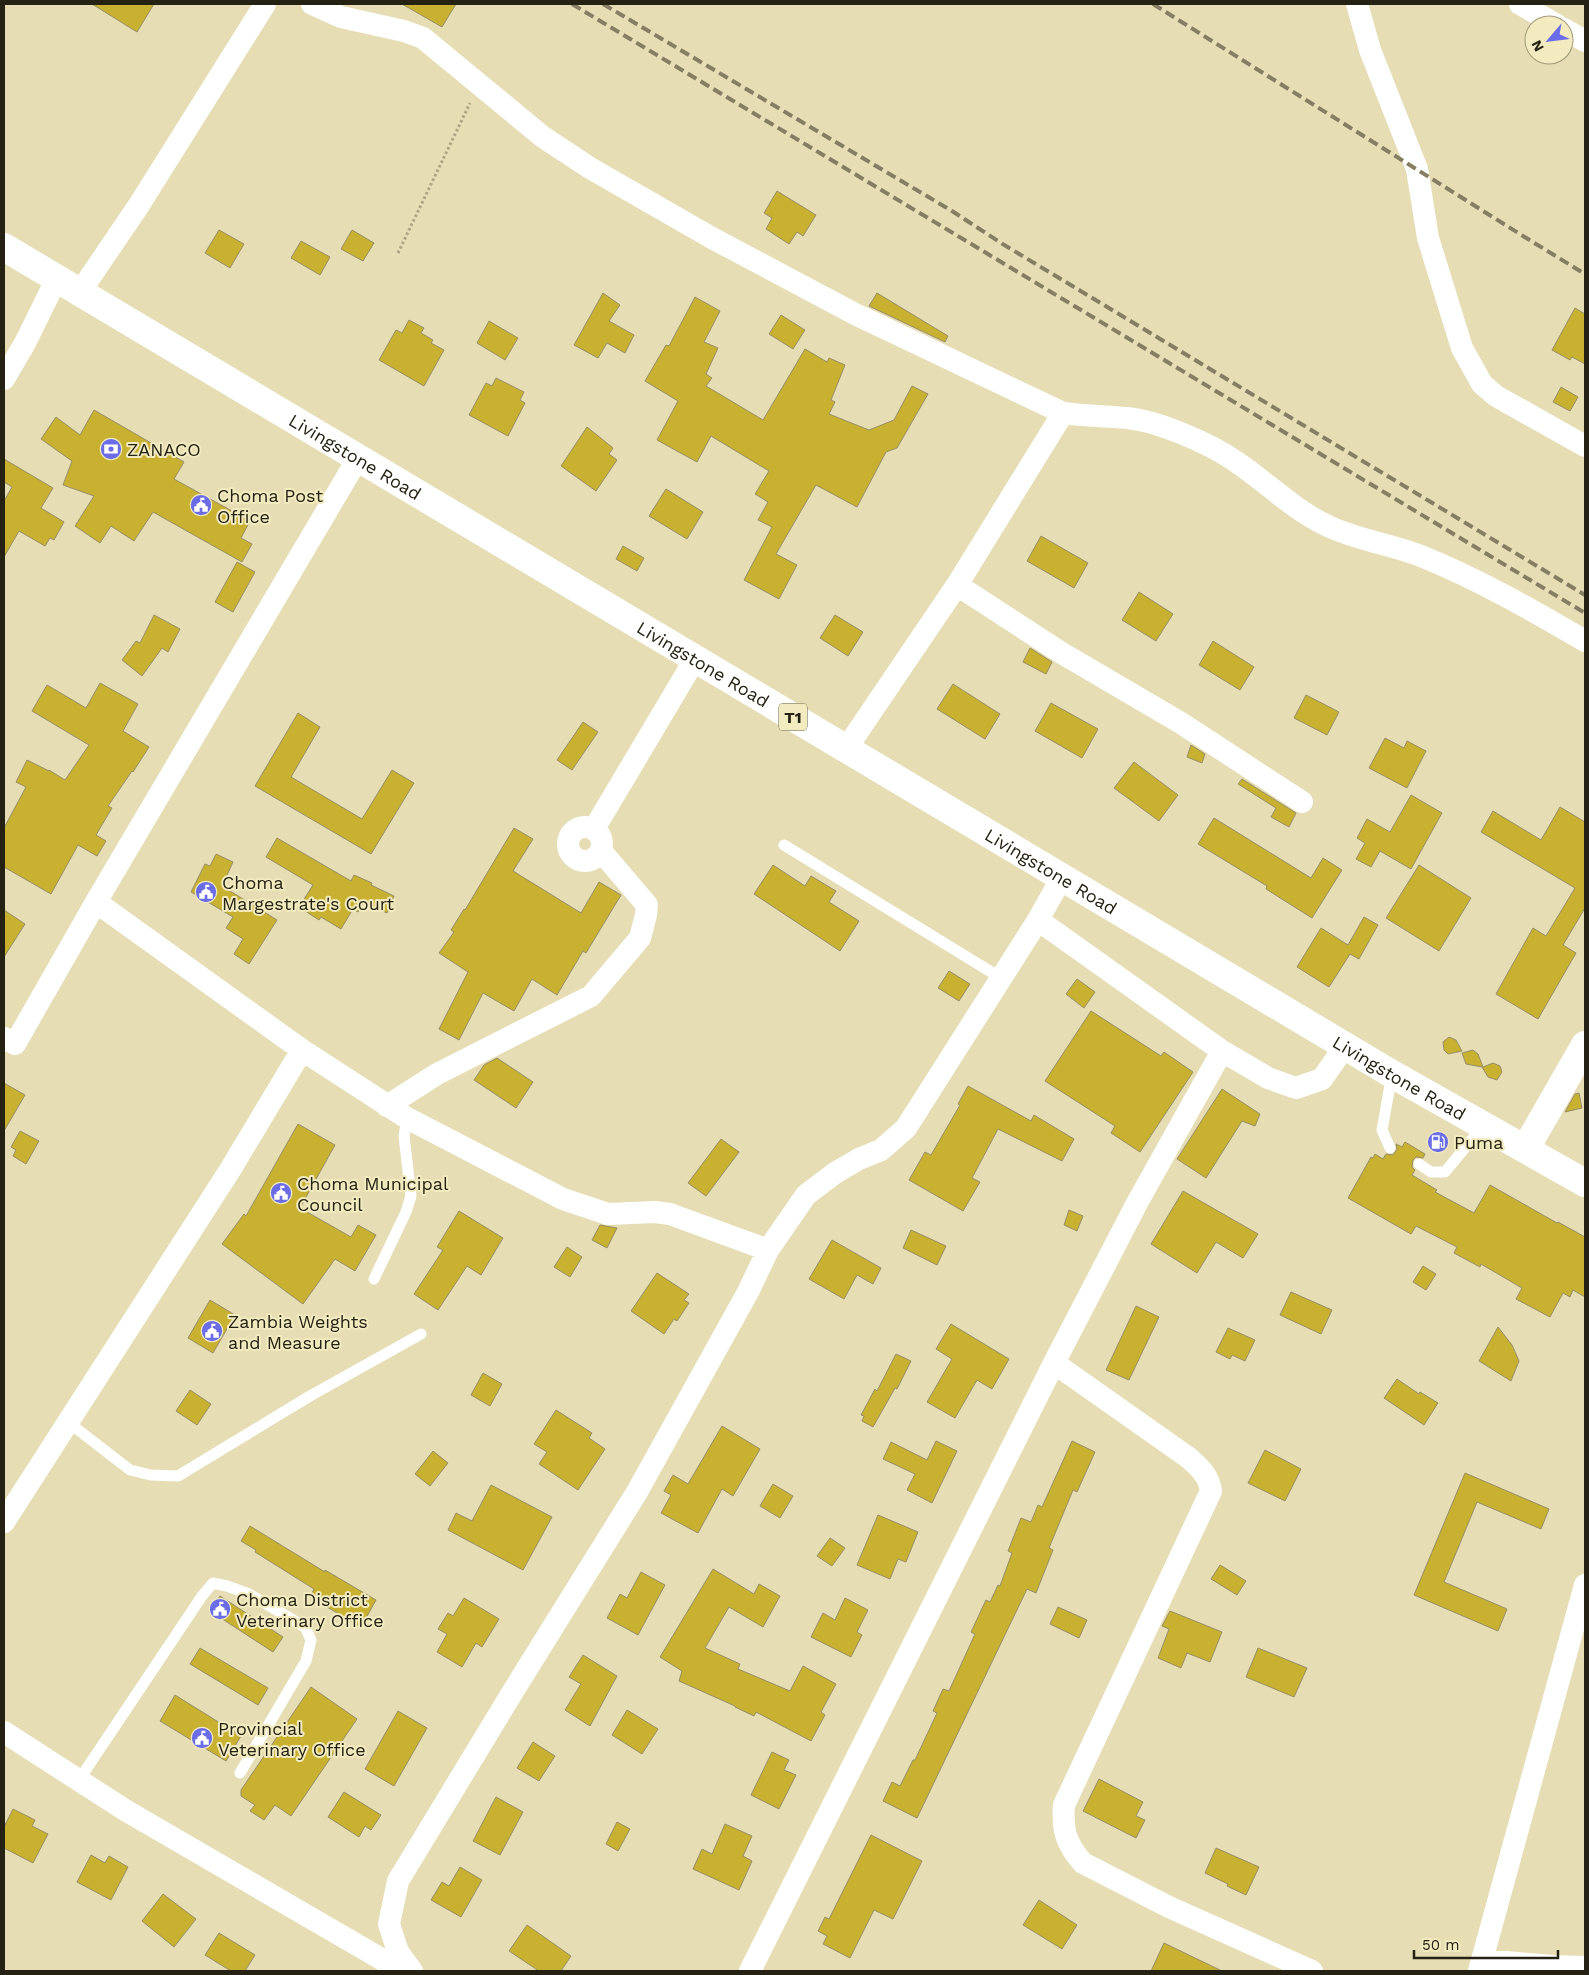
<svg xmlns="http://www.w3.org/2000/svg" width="1589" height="1975" font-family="'Work Sans',sans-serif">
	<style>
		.building { fill: #c8b130; stroke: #968e67 }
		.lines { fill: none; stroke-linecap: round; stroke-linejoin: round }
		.path { stroke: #aca483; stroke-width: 3; stroke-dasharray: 2.5 2.5; stroke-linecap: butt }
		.lane { stroke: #fff; stroke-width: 11 }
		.street { stroke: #fff; stroke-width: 22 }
		.secondary { stroke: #fff; stroke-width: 28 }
		.highway { stroke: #fff; stroke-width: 28 }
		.rail { stroke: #857e63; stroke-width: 4; stroke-dasharray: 10 5; stroke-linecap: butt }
		.labels { text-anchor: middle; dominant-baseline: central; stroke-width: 4; stroke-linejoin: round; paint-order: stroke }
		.shield { fill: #f3ebc0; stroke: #645e47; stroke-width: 1 }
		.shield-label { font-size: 16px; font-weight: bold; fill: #262213 }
		.poi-label { font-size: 18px; fill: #262213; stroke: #f3ebc0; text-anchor: start }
		.street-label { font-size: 18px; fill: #262213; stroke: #f3ebc0 }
	</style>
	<rect width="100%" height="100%" fill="#e6ddb4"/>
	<path class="building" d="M92,4h62l-17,28z
		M402,4h54l-14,23z
		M777,191l39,24 -13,21 -6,-4 -8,12 -23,-15 6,-11 -8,-5z
		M219,230l25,14 -14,24 -25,-15z
		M352,230l22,13 -11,18 -22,-12z
		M301,241l29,16 -10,18 -29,-17z
		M603,293l17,12 -11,16 25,14 -9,18 -18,-10 -9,15 -24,-13z
		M877,293l71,43 -3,6 -76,-36z
		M695,297l25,14 -16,31 14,6 -12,26 6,4 -6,8 57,34 42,-71 22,13 2,-4 16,7 -14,35 4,2 -6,12 40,16 25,-10 18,-34 16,8 -31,54 -11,4 -29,55 -41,-22 -40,69 21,11 -18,34 -35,-19 28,-53 -14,-7 10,-18 -13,-8 14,-23 -58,-35 -14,26 -40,-22 21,-39 -33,-20 21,-36 3,1z
		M1575,308l10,6v50l-13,-7 -2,3 -18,-10z
		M781,315l24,15 -12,19 -24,-15z
		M409,320l15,8 -3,5 12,7 -2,3 13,7 -20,36 -45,-26 17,-30 6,3z
		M489,321l29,17 -13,22 -28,-17z
		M496,378l28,14 -4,8 5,3 -17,33 -39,-21 17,-32 6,3z
		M1561,387l17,10 -8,14 -17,-9z
		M94,410l90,52 -10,17 76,42 -9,17 11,6 -10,18 -89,-50 -19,29 -23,-15 -11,17 -25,-17 19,-30 -31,-11 9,-24 -31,-22 15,-22 24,18z
		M587,427l26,21 -4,6 8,6 -21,31 -35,-25z
		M4,459l49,29 -12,20 23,14 -10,18 -4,-2 -5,8 -26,-15 -15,26v-56l8,-14 -8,-5z
		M666,489l37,23 -16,27 -38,-23z
		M1041,536l47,27 -14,25 -47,-27z
		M623,546l21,12 -7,13 -21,-12z
		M237,562l18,10 -22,40 -18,-10z
		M1139,592l34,22 -17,27 -34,-21z
		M154,615l26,14 -12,23 -6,-4 -20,28 -20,-16 14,-19 4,2z
		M835,615l28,17 -15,24 -28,-18z
		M1213,641l41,26 -14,23 -41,-25z
		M1030,648l22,14 -6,12 -23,-12z
		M100,683l38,21 -15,27 26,16 -16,25 -1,-1 -24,35 4,2 -16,27 10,6 -9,15 -19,-11 -27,49 -47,-27v-39l22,-41 -10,-5 11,-22 22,11v-1l16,10 24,-35 -57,-34 15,-26 39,23z
		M953,684l47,30 -15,25 -48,-30z
		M1306,695l33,17 -12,23 -33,-17z
		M1051,703l47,26 -16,29 -47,-27z
		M298,713l22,14 -29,50 71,42 30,-49 22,13 -43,71 -116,-68z
		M583,722l15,10 -26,38 -15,-10z
		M1385,738l19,10 3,-7 19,10 -19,37 -38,-20z
		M1191,745l14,9 -3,9 -15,-6z
		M1134,762l44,33 -19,26 -45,-33z
		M1242,779l54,34 -7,14 -18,-10 5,-9 -38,-24z
		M1411,795l31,18 -31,56 -31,-18 -9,16 -15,-8 9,-16 -8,-5 10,-19 23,13z
		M1560,807l25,15v86l-22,37 13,8 -38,66 -42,-25 37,-66 13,8 29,-48 -94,-56 12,-21 48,29z
		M1214,818l97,60 12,-20 19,12 -30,48 -46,-29 1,-3 -69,-42z
		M514,828l19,11 -20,32 68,42 18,-31 22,13 -35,58 -3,-2 -26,44 -25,-16 -18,32 -31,-18 -24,47 -20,-11 29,-57 -29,-19 15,-21 -3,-2 13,-21 1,1z
		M277,838l74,43 3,-6 18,8 -1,2 23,11 -7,17 -24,-10 -5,9 -5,-3 -12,20 -20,-12 -2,3 -20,-13 14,-22 -47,-28z
		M216,854l17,8 -11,24 55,34 -28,44 -15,-10 9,-15 -17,-11 7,-11 -42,-25 14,-28 5,2z
		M773,865l32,21 6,-10 25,15 -7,11 30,19 -19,30 -86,-57z
		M1419,865l52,33 -32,53 -53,-33z
		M4,910l21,14 -21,33z
		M1364,917l14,8 -19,34 -9,-5 -21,33 -32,-20 24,-39 27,17z
		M949,971l21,13 -11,17 -21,-13z
		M1077,979l18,13 -11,16 -18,-14z
		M1091,1011l70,45 3,-4 29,20 -53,80 -29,-19 4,-7 -70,-45z
		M1449,1037l7,3 6,11 -14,3 -4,-4 -1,-8z
		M1473,1050l5,4 5,13 10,-4 7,3 2,6 -5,8 -9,-3 -6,-10 -16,-3 -4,-11z
		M497,1058l36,24 -17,26 -42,-28 10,-15z
		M4,1083l21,12 -21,36z
		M968,1086l63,35 3,-6 40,24 -12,22 -64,-32 -26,49 8,4 -17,29 -54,-31 16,-28 6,3 29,-50 -2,-1z
		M1222,1089l38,25 -5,12 -13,-5 -36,57 -29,-19z
		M1579,1093l3,15 -17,4 10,-18z
		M298,1124l37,21 -35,63 51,29 7,-12 18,10 -21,36 -20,-12 -32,45 -81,-60 22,-30 2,2z
		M20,1131l19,10 -13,23 -13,-8 3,-6 -5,-3z
		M721,1139l18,13 -33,44 -18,-13z
		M1405,1142l20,12 -2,4 -7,-1 -3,3 -1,7 3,3 -3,5 25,15 -2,2 39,21 16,-28 67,38 1,-1 27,15v60l-12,-7 -3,7 -7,-4 -13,24 -34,-18 6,-11 -41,-24 -1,3 -26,-14 3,-6 -41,-21 -5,8 -63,-36 23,-41 2,1 2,-4 8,5 3,-5 7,1 4,-6 -1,-5 6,3z
		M1183,1191l75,43 -15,24 -27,-16 -19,31 -46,-29z
		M1069,1210l14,6 -6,15 -13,-6z
		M459,1211l44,27 -22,37 -14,-9 -29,44 -24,-16 29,-44 -6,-3z
		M600,1225l17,3 -10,20 -15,-8z
		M911,1230l35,16 -9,19 -34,-17z
		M832,1240l49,28 -8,16 -16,-9 -13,24 -35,-20z
		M567,1247l15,10 -12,20 -16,-10z
		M1423,1266l13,8 -10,16 -13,-8z
		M657,1273l32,21 -5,6 5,3 -12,18 -3,-2 -10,15 -33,-23z
		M1291,1292l41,18 -11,24 -41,-19z
		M210,1300l25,15 -22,38 -25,-15z
		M1136,1306l23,11 -30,63 -23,-10z
		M951,1324l58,35 -17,30 -15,-9 -22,38 -28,-16 25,-43 -16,-10z
		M1498,1327l14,18 7,16 -8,20 -32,-20z
		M1228,1328l27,12 -10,21 -13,-6 -2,4 -14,-7z
		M896,1354l15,7 -14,28 -2,-1 -22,39 -11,-6 2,-5 -3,-1 14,-26 2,2z
		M483,1373l19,11 -12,22 -19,-11z
		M1397,1379l22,15 1,-2 18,11 -14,22 -40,-27z
		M190,1390l21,14 -14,21 -21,-14z
		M556,1410l36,23 -3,5 16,11 -27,41 -39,-26 8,-12 -13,-8z
		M722,1426l38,23 -27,47 -11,-7 -24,44 -37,-20 10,-18 -7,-4 9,-16 15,9z
		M936,1441l21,10 -25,52 -25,-13 8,-16 -32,-15 8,-17 36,18z
		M1072,1441l23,11 -18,40 -4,-2 -24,58 4,2 -17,43 -9,-4 -110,229 -34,-17 9,-19 8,4 13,-26h2l22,-47 -4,-2 10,-22 6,2 26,-57 -4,-2 15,-32 4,2 8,-17 2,1 12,-33 -4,-2 13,-33 10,4 7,-17 4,2z
		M1265,1450l36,19 -16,32 -37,-18z
		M433,1451l15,12 -18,23 -15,-12z
		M1465,1473l84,36 -8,20 -64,-27 -33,80 63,27 -9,22 -84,-36z
		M773,1484l20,12 -13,22 -20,-12z
		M491,1485l61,32 -29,53 -75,-40 8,-17 16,8z
		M878,1515l40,17 -12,30 -8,-3 -8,20 -33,-14z
		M250,1526l75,46v-2l51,30 -15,27 -51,-30 4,-8 -59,-37 1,-2 -15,-9z
		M830,1538l15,10 -13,18 -15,-10z
		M1220,1565l26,16 -9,14 -26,-16z
		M713,1569l41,25 5,-10 21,12 -17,31 -34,-20 -24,41 35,16 -2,5 52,22 13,-25 33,18 -15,28 4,3 -14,26 -55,-29 -2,4 -19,-9v-1l-56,-25 3,-10 -22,-14z
		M641,1572l24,13 -27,50 -31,-17 13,-24 7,4z
		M220,1596l63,41 -10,15 -63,-41z
		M464,1598l35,21 -17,28 -6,-4 -14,24 -25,-15 10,-18 -9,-5 10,-16 5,3z
		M845,1598l23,12 -11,22 5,3 -11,22 -40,-20 12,-24 12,7z
		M1058,1607l29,13 -8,18 -29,-14z
		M1170,1611l52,21 -12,30 -23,-9 -6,15 -23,-10 11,-29 -7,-3z
		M200,1648l68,40 -10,17 -68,-41z
		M1258,1648l49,20 -13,29 -48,-20z
		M583,1655l34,21 -27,50 -25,-16 16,-26 -12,-7z
		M311,1687l46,32 -66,97 -16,-11 -11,15 -14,-9 5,-6 -14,-9v-6z
		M175,1695l66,41 -15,25 -66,-40z
		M627,1710l31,19 -16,25 -30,-19z
		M398,1711l29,17 -33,58 -29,-17z
		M533,1742l22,14 -16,25 -22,-13z
		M772,1752l17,8 -5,10 12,5 -17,34 -28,-14z
		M1099,1779l44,23 -7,14 9,4 -9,18 -53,-27z
		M344,1792l37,23 -10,15 -6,-4 -6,11 -31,-20z
		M496,1797l27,15 -23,43 -27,-14z
		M13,1809l22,11 -3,6 16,8 -15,29 -29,-15v-21z
		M617,1822l13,7 -12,22 -12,-7z
		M725,1824l27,12 -9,20 9,5 -13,29 -46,-21 9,-20 10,5z
		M871,1835l51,26 -29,58 -19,-9 -24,48 -27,-14 4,-8 -9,-5 7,-14 4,2z
		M1216,1848l43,19 -13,28 -19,-9 1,-2 -23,-11z
		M91,1855l14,8 4,-7 19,11 -17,33 -34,-18z
		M460,1867l22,13 -21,37 -30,-17 11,-18 7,4z
		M163,1894l33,25 -22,28 -32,-26z
		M1039,1900l38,25 -15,24 -39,-24z
		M527,1925l44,31 -10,15h-22l-30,-20z
		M219,1933l36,22 -10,16h-14l-26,-16z
		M1164,1943l58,28h-71z"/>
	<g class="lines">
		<path class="path" d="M398,253l72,-150"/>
		<path class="lane" d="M784,845l217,133
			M1390,1148l-8,-18 10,-56
			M1419,1164l12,8h14l38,-46
			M374,1279l32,-67 5,-16 -7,-60 3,-18
			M68,1422l62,48 21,5 27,1 132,-80 111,-62
			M79,1780l123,-184 11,-13 14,3 22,8 56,33 6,13 -5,21 -66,112"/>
		<path class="street" d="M312,4l29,13 63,14 19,7 120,99 47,31 122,70 143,76 208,99c21,3 43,3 64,5 31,3 82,25 108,43 32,21 58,49 93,65 29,14 62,18 93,30 57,23 111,54 164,85
			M1357,4l13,46 47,119 11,69 34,110 20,36 14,12 89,50
			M1520,4l37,21
			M1564,29l21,12
			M80,292l59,-87 126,-201
			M4,379l21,-36 32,-65
			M957,585l103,67 121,71 121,79
			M846,749l111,-164 106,-172
			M568 844a17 17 0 1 1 34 0a17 17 0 1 1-34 0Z
			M594,829l101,-170
			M1038,920l184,131 46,27 28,10 26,-9 23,-33
			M4,1038l11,6 81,-142 262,-444
			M302,1050l105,68 156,81 45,15 47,-2 15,2 98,36
			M387,1106l50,-32 154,-78 49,-58 6,-23 1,-10 -46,-54
			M1054,1363l135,95c11,10 20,18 22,33l-147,314c-2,25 2,39 19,58l86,44 143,64
			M4,1522l226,-352 72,-120 -206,-148
			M4,1732l121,78 277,161
			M1483,1960l69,6 33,1
			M412,1971l-14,-19 -9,-28 9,-43 114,-188 125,-201 111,-200 20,-42 38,-55 29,-22 24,-14 22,-9 25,-22 132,-208 24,-43
			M750,1971l304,-608 83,-160 85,-152
			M1479,1971l106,-386"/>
		<path class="secondary" d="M1526,1148l59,-103"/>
		<path class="highway" id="s1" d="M4,247l1388,827 193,109"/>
		<path class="rail" d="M572,4l1013,609
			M603,4l349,207 49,32 584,352
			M1153,4l370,232 62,38"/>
	</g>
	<defs>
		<g id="bank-disc" transform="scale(1.125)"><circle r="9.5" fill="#6a6de7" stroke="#f3ebc0"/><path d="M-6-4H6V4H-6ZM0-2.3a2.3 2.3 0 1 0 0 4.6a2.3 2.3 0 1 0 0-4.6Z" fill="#fff"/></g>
		<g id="civic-disc" transform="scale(1.125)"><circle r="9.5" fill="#6a6de7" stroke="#f3ebc0"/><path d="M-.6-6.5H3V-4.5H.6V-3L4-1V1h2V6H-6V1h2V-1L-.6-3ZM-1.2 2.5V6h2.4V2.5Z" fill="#fff"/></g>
		<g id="fuel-disc" transform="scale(1.125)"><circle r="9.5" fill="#6a6de7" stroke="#f3ebc0"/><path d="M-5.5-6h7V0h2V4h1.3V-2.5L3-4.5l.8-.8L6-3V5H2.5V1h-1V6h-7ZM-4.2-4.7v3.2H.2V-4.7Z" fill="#fff"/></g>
	</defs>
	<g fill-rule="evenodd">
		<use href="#bank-disc" x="111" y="449"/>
		<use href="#civic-disc" x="201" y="505"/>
		<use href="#civic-disc" x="206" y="892"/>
		<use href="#fuel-disc" x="1438" y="1142"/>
		<use href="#civic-disc" x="281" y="1193"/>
		<use href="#civic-disc" x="212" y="1331"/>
		<use href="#civic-disc" x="220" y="1609"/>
		<use href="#civic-disc" x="202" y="1738"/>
	</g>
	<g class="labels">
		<rect class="shield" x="779" y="703.5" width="28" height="27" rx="4"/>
		<g class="shield-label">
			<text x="793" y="717">T1</text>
		</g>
		<g class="poi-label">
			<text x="127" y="449">ZANACO</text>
			<text x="217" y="495">Choma Post<tspan x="217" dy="21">Office</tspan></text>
			<text x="222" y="882">Choma<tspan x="222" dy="21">Margestrate's Court</tspan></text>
			<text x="1454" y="1142">Puma</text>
			<text x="297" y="1183">Choma Municipal<tspan x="297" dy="21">Council</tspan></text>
			<text x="228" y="1321">Zambia Weights<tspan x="228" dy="21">and Measure</tspan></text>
			<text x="236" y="1599">Choma District<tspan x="236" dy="21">Veterinary Office</tspan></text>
			<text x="218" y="1728">Provincial<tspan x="218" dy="21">Veterinary Office</tspan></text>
		</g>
		<g class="street-label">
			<text stroke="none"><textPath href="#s1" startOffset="409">Livingstone Road</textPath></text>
			<text stroke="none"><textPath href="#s1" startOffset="814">Livingstone Road</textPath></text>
			<text stroke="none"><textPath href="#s1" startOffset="1219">Livingstone Road</textPath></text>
			<text stroke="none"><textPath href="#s1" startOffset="1624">Livingstone Road</textPath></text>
		</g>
	</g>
	<rect width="1589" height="1975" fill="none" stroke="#262213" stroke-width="10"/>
	<g transform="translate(1549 40) rotate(242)"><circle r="24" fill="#f3ebc0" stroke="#a19b7b"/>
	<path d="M0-4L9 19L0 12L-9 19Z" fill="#6a6de7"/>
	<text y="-8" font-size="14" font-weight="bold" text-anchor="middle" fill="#262213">N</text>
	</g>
	<path d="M1414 1950v8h144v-8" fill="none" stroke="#262213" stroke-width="2.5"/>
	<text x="1422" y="1950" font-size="15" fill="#262213" stroke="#f3ebc0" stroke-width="4" paint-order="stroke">50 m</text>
</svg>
